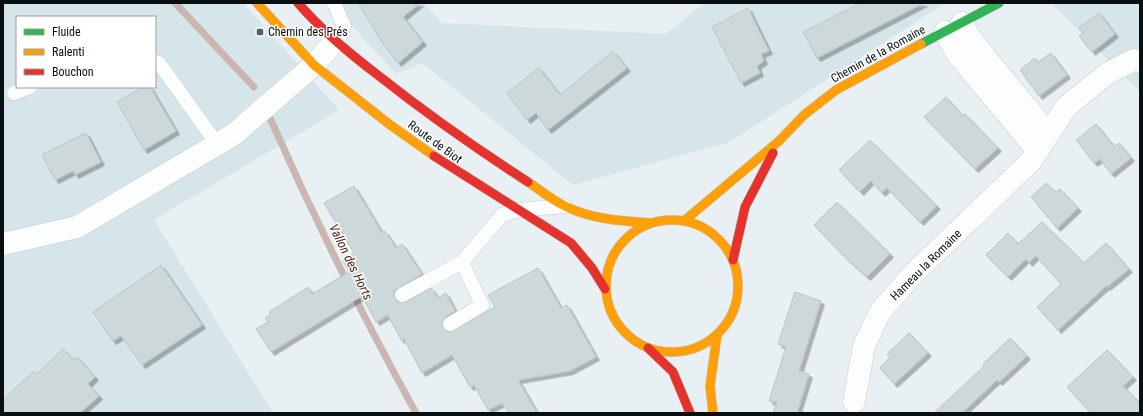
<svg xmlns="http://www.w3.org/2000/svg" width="1143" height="416" font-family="'Roboto Condensed',sans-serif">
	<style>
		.built { fill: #d5e5ea; fill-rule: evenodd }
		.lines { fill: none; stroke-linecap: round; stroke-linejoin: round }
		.stream { stroke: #cbb7b0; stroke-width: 7 }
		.building { fill: #cdd8da; stroke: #bdc3c5; filter: url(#shadow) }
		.lane-casing { stroke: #c6cccf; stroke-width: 15 }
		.street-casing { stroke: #c6cccf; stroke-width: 23 }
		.fast-casing { stroke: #c6cccf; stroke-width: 10 }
		.slow-casing { stroke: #c6cccf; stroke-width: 10 }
		.jam-casing { stroke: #c6cccf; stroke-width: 10 }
		.lane { stroke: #fcfdfd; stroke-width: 14 }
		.street { stroke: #fcfdfd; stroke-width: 22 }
		.fast { stroke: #30b455; stroke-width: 9 }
		.slow { stroke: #ff9f0a; stroke-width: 9 }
		.jam { stroke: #e5322d; stroke-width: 9 }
		.poi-dot { fill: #575e5f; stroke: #fff; stroke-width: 1.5 }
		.labels { text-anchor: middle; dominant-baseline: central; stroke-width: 3; stroke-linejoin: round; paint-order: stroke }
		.poi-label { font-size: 12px; fill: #090f10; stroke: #fff; text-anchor: start }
		.street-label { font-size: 12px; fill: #090f10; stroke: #fff }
		.water-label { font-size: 13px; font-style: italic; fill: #532615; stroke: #fff }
	</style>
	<defs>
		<filter id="shadow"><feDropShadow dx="3.5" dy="3.5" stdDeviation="0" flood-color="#0004"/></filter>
	</defs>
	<rect width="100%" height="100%" fill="#e8f0f3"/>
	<path class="built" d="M3,3h240l96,107 -185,110 119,193h-270zM17,17h138v70h-138z
		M331,3h92l19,20 224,11 38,-31h241l-215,139 -157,43 -151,-122 -26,11z
		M1051,3h89v89z"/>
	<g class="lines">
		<path class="stream" d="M175,3l79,84
			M270,118c44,100 93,199 146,295"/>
	</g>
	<path class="building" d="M358,3h62l-17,14 20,25 -25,21 -15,-19z
		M860,3h64l-107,55 -14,-26z
		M748,8l21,43 -8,3 3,7 -7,5 3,7 -19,10 -29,-56z
		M1099,13l16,21 -23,18 -13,-16 4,-3 -4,-5z
		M613,51l14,17 -79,62 -12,-17 -9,7 -20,-27 32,-25 21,27z
		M1051,53l16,22 -28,21 -19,-26 15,-12 3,4z
		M143,87h7l26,44 -32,19 -27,-48z
		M946,97l17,19 2,-2 33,34 -23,21 -51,-52z
		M1096,124l18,23 5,-4 12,15 -20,16 -11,-15 -6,4 -18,-23z
		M86,133l15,29 -26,13 -2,-4 -18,9 -13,-25z
		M870,140l67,66 -17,16 -33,-34 -5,5 -11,-12 -11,11 -21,-22z
		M1046,183l10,9 4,-3 18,19 -21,20 -26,-31z
		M354,186l28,47 3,-2 11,17 6,-4 20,30 -27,16 -1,5 3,7h9l25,-14 7,10 8,-5 9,18 -10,6 -3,7 4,7 4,1 45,-25 -7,-12 50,-27 23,40 6,-3 29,52 -26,14 -52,9 19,33h-28l-7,-10 -14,7 -14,-25 -4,2 -18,-32 -30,18 -18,-34 -3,1 -13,-25 -12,7 -14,-26 -91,56 -15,-23 12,-7 -3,-4 6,-4 -2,-2 39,-25 4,7 37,-22 -6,-11 11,-8 -30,-50z
		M837,202l53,52 -23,23 -19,-17 -34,-35z
		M1042,222l42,41 22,-20 23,26 -22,18 -1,-1 -48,44 -21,-23 24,-23 -25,-28 -7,7 -3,-4 -18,18 -22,-22 22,-22 10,11z
		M161,265l41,60 -60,40 -21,-29 -8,5 -20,-29z
		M795,292l26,9 -22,70 10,3 -12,39h-24l4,-11 -8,-1 17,-54 -8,-3z
		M909,333l19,20 -34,31 -14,-16 10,-11 -3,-3z
		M1010,338l17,18 -28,26 -2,-2 -35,33h-28l50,-47 -1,-2z
		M63,349l11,11 3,-3 18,20 -7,7 11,12 -19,17h-77v-13l31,-29 3,3z
		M1107,350l26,27 -10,9 17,17v10h-49l-24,-26z"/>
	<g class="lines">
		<g class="lane-casing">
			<path id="lane" d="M334,3l10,23 -4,10 -5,5
				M155,62l4,1 58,81
				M14,93l16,-6
				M402,295l60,-33 40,-47 16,-5 47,-4
				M450,324l32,-19 -20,-43"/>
		</g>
		<g class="street-casing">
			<path id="street" d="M962,23l8,15 78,96
				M945,32l13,23 79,95
				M3,244l74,-17 156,-92 81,-70 21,-24
				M854,402l10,-56 16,-34 33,-38 118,-113 36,-55 41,-33 26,-13 6,1"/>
		</g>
		<g class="fast-casing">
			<path id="fast" d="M921,44l78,-41"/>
		</g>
		<g class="slow-casing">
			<path id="slow" d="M257,3l57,62 75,59 45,32
				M528,182c12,8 24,18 37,24 25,13 57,15 85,17
				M606 286a66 66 0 1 1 132 0a66 66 0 1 1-132 0Z
				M684,221l95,-80 25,-26 32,-25 85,-46
				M713,413l-3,-27 7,-51"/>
		</g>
		<g class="jam-casing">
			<path id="jam" d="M298,3c24,28 52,51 81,73 48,38 98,73 149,106
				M434,156l137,87 21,25 13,21
				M733,260l12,-53 28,-54
				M648,348l25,24 17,41"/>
		</g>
		<use href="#lane" class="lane"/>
		<use href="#street" class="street"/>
		<use href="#fast" class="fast"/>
		<use href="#slow" class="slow"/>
		<use href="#jam" class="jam"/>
	</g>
	<rect class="poi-dot" x="256" y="28" width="8" height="8" rx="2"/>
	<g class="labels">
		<g class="poi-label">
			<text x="268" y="32">Chemin des Prés</text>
		</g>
		<g class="street-label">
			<text transform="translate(878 54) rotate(-29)">Chemin de la Romaine</text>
			<text transform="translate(435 142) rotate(36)">Route de Biot</text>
			<text transform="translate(926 265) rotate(-45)">Hameau la Romaine</text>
		</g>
		<g class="water-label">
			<text transform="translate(351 262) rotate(64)">Vallon des Horts</text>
		</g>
	</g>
	<rect width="1143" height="416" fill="none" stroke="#090f10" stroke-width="8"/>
	<rect x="16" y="16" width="140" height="72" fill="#ffffff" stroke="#9d9f9f"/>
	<rect x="24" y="29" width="20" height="6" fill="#30b455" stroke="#9d9f9f"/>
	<text x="52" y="36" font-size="12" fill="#090f10">Fluide</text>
	<rect x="24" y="49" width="20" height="6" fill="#ff9f0a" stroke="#9d9f9f"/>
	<text x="52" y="56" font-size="12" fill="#090f10">Ralenti</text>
	<rect x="24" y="69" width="20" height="6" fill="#e5322d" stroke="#9d9f9f"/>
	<text x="52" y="76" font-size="12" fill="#090f10">Bouchon</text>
</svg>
